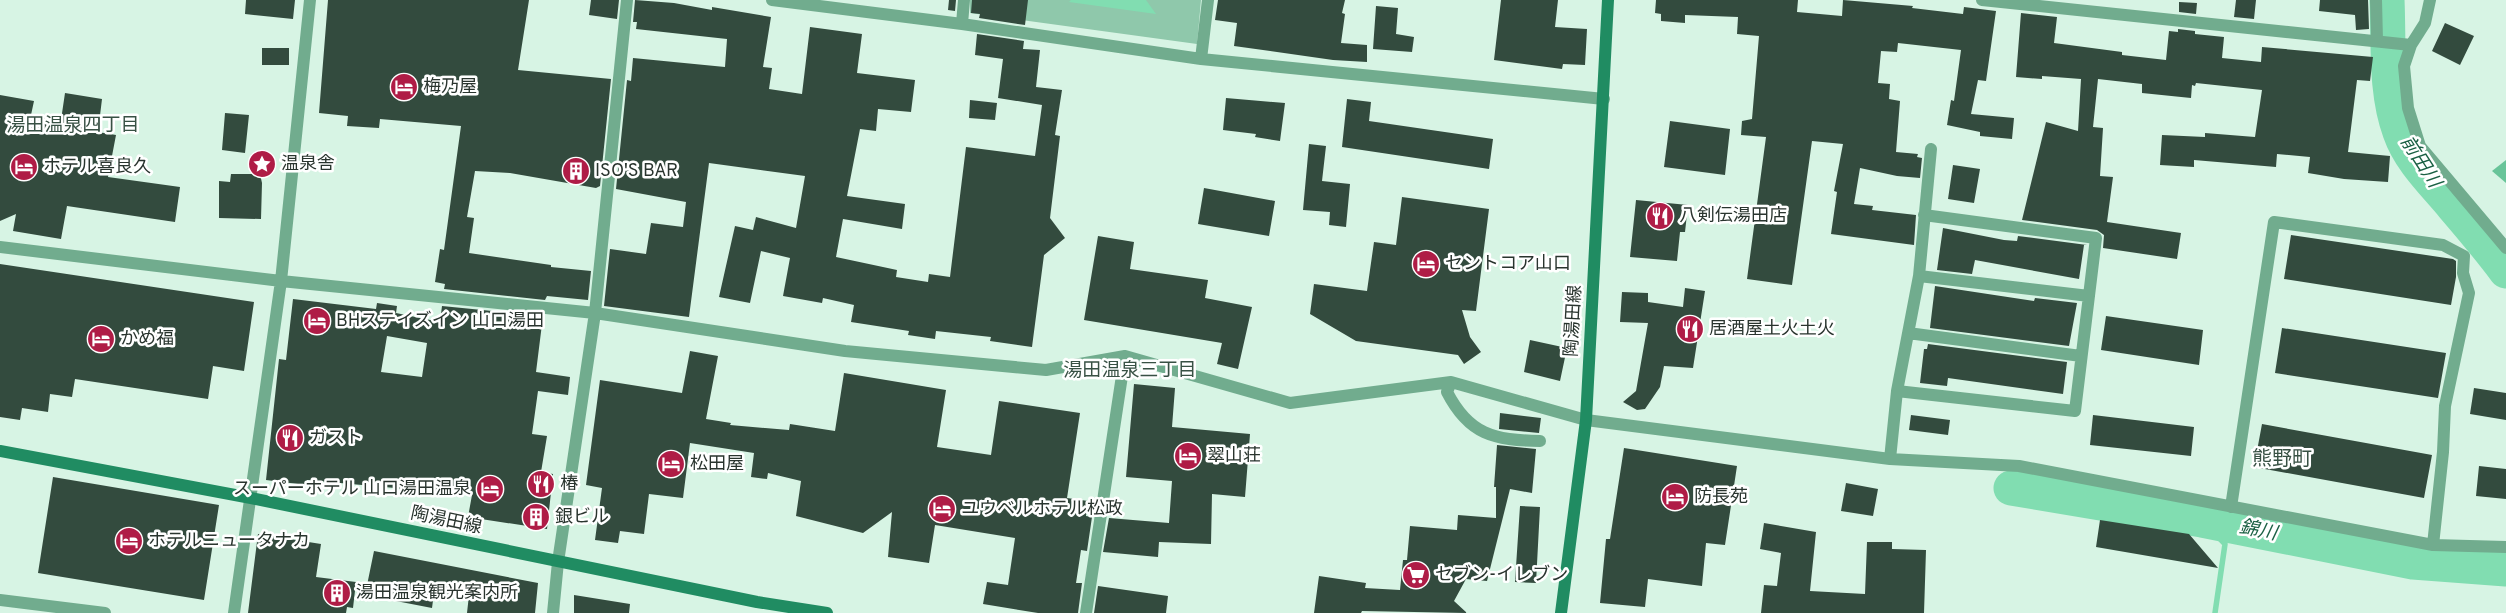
<svg xmlns="http://www.w3.org/2000/svg" width="2506" height="613" font-family="Overpass,'Noto Sans JP',sans-serif">
	<style>
		.green { fill: #8fc8ab }
		.forest { fill: #68c499 }
		.water { fill: #81ddb1 }
		.lines { fill: none; stroke-linecap: round; stroke-linejoin: round }
		.stream { stroke: #81ddb1; stroke-width: 5.5 }
		.river { stroke: #81ddb1; stroke-width: 35 }
		.building { fill: #334b3e; fill-rule: evenodd }
		.street { stroke: #71ac8e; stroke-width: 12 }
		.secondary { stroke: #208c62; stroke-width: 12 }
		.labels { text-anchor: middle; dominant-baseline: central; stroke-width: 5; stroke-linejoin: round; paint-order: stroke }
		.poi-label { font-size: 18px; fill: #29342e; stroke: #fff; text-anchor: start }
		.street-label { font-size: 18px; fill: #29342e; stroke: #fff }
		.neighbourhood-label { font-size: 19px; fill: #385144; stroke: #fff }
		.water-label { font-size: 19px; font-style: italic; fill: #1b6044; stroke: #fff }
		.quarter-label { font-size: 20px; fill: #385144; stroke: #fff }
	</style>
	<rect width="100%" height="100%" fill="#d7f4e4"/>
	<path class="green" d="M970,0h231l-4,44 -227,-31z"/>
	<path class="forest" d="M2506,160v23l-14,-12z"/>
	<path class="water" d="M1071,0h75l10,14 -87,-12z"/>
	<g class="lines">
		<path class="stream" d="M2202,520l23,24 -10,69"/>
		<path class="river" d="M2387,0c2,43 -2,92 13,132 10,29 34,51 53,74 18,21 36,42 53,65
			M2011,488l191,32 211,42 93,7"/>
	</g>
	<path class="building" d="M246,0h49l-2,19 -48,-5z
		M328,0h201l-11,70 93,9 -11,107 -4,2 -86,-15 -35,-2 -8,46 7,1 -5,35 82,12v2l40,4 -3,29 -41,-4 -2,4 -101,-11 1,-5 -10,-2 5,-33 4,1 17,-124 -81,-7 -1,9 -32,-2 1,-10 -29,-3z
		M591,0h28l-2,19 -28,-4z
		M635,0l39,3 38,7v-3l59,10 -8,50 9,1 -3,21 33,5 8,-67 52,7 -5,39 58,7 -4,32 -33,-3 -2,22 -16,-2 -13,67 58,8 -3,25 -59,-10 -7,38 61,13 -1,7 32,5 1,-8 21,3 16,-130 69,9 7,-51 -44,-7 5,-39 -28,-4 2,-21 47,7 -1,8 17,1 -4,37 26,3 -7,45 5,1 -10,82 15,20 -21,17 -12,92 -42,-6 1,-4 -55,-6 -1,8 -27,-4 1,-4 -58,-9 3,-17 -31,-7 -1,5 -39,-7 7,-38 -29,-7 -11,52 -31,-6 16,-71 18,4 3,-13 40,11 9,-52 -96,-13 -20,154 -85,-11 6,-57 36,5 5,-31 32,4 3,-25 -70,-13 11,-109 4,1 2,-23 92,9 2,-28 -91,-10 1,-7h-4z
		M949,0h7l-1,11 -7,-1z
		M972,0h56l-3,25 -46,-7 1,-4 -9,-1z
		M1218,0h127l-3,13 3,1 -4,29 26,2v17l-34,-2 -99,-14 3,-23 -22,-3z
		M1501,0h57l-3,27 32,2 -2,36 -22,-1 -1,5 -68,-9z
		M1656,0h142l-1,12 45,4 1,-16 70,6 -1,2 51,6 1,-7 32,4 -10,70 -8,-1 -7,34 43,4 -2,21 -32,-3v-4l-33,-7 4,-25 3,1 7,-51 -63,-7 -1,9 -16,-1 -3,32 12,1 -1,15 11,2 -4,51 22,2 -1,3 5,1 -2,20 -23,-2 -37,-8 -6,36 19,2 -1,4 44,5 -2,30 -83,-11 6,-42 -3,-1 9,-47 -31,-3 -20,144 -45,-6 19,-142 -25,-2 1,-14 10,-2 7,-83 -22,-2 1,-17 -53,-2v8l-24,-2v-7l-6,-1z
		M2236,0h20l-2,19 -20,-2z
		M2320,0h48l1,29 -13,1 -1,-15 -36,-4z
		M2179,2l18,1 -1,11 -17,-2z
		M1376,6l22,2 -2,26 18,3 -2,15 -39,-3z
		M2021,13l36,4 -3,26 68,9v3l44,5 3,-29 9,1v-3l17,2v3l29,3 -2,21 39,4 1,-15 111,10 -3,24 -13,-1 -9,72 42,4 -2,26 -44,-3 -36,-6 2,-16 -33,-3 -1,13 -82,-7v7l-34,-2 2,-30 43,2v-4l50,4 7,-47 -66,-7 -1,3 -3,-1 -1,13 -49,-5v-9l-44,-5 -5,48 10,1 -3,48 13,1 -6,45 74,11 -4,26 -74,-11 1,-13 -7,-5 -75,-10 24,-98 32,9 3,-52 -39,-3v3l-26,-2z
		M2445,23l29,13 -14,29 -28,-14z
		M262,48h27v17h-27z
		M65,93l37,6 -4,33 18,3 -8,42 72,10 -5,35 -108,-16 -6,33 -48,-8 3,-17 -16,7v-126l34,6 -3,14 30,5z
		M1226,98l59,5 -5,38 -25,-4 1,-3 -33,-4z
		M1347,99l24,3 -2,19 124,18 -4,30 -147,-22z
		M970,100l27,3 -2,17 -26,-2z
		M225,113l24,2 -4,38 -23,-3z
		M1670,121l60,8 -5,46 -61,-8z
		M1309,144l17,2 -4,35 28,3 -4,43 -17,-2 1,-13 -27,-2z
		M1953,165l27,4 -6,34 -26,-4z
		M231,174h29l2,9 -1,36 -42,-1v-37l11,1z
		M1204,188l71,13 -6,35 -71,-12z
		M1402,197l87,12 -13,102 -14,-1 8,27 11,15 -17,12 -6,-9 -102,-14 -46,-27 4,-30 53,7 7,-49 22,3z
		M1636,200l52,5 -3,27h-5l-3,29 -47,-4z
		M1943,228l61,12 13,1 1,-5 69,9h-3l-5,34 -104,-19 -3,14 -35,-4z
		M2291,235l162,24 3,2v16l-5,28 -167,-26z
		M1098,236l36,6 -4,27 78,11 -3,18 47,9 -14,62 -21,-5 5,-21 -138,-23z
		M0,264l254,38 -10,69 -31,-5 -5,33 -133,-20 -3,18 -22,-3 -2,18 -26,-4 -2,12 -20,-3z
		M1935,286l99,15 1,-3 42,5 -8,43 -139,-18z
		M1685,288l20,3 -12,77 -29,-2 -4,21 -15,22 -8,1 -14,-8 13,-11 12,-68 -28,-1 2,-30 26,1v9l35,5z
		M293,299l83,10 1,-6 20,3 -1,7 44,9 2,-16 101,10 -7,56 34,5 -2,18 -30,-4 -6,43 15,2 -6,36 12,2 -6,55 -79,-12 4,-22 -165,-15 -1,5 -40,-5 13,-121 7,1zM387,336l40,7 -5,34 -41,-5z
		M2106,316l97,14 -4,35 -98,-15z
		M2282,328l164,25 -8,45 -163,-25z
		M1530,340l37,8 -7,33 -36,-9z
		M1928,344l139,18 -4,32 -115,-16 -1,8 -27,-3 4,-34h3z
		M690,351l28,5 -12,63 25,4 -1,2 59,5 1,-6 45,7 9,-58 102,17 -9,57 54,8 8,-54 81,12 -13,85 21,3 -2,15 6,1 -5,34 -6,-1 -5,33h6l-4,30h-40l-55,-9 4,-22 21,3 7,-47 -80,-13 -6,38 -41,-6 4,-45 -29,21 -67,-17 5,-35 -33,-8 -1,6 -16,-2 3,-24 -64,-10 -7,55 -34,-4 -5,40 -24,-3 -2,12 -23,-3 7,-52 -16,-3 14,-105 82,13z
		M1134,384l41,4 -3,39 78,7 -5,63 -33,-3 -1,50 -52,-2 -1,15 -55,-5 6,-34 60,5 3,-42 -46,-4z
		M2474,388l32,5v27l-36,-6z
		M1500,413l41,5 -2,15 -40,-4z
		M1911,415l39,5 -2,15 -39,-5z
		M2093,415l101,12 -3,29 -101,-11z
		M2262,424l170,31 -8,43 -170,-31z
		M1497,445l39,4 -4,44 -22,-4 -23,92 -21,-2 -12,22 13,12 -105,-2 -1,2h-47l5,-37 47,7 -1,5 35,2 3,-30h4l3,-34 47,4 1,-15 38,3v-31h-2z
		M1624,448l113,18 -12,79 -19,-2 -4,43 -54,-7 -3,28 -45,-4 6,-64h4z
		M2479,466l27,3v30l-30,-3z
		M53,477l166,28 -15,95 -166,-27z
		M1846,483l32,6 -5,27 -32,-5z
		M1520,506l20,1 -4,76 -21,-1z
		M2100,520l89,14 29,34 -122,-21z
		M1764,523l52,9 -6,59 55,3 2,-52h25v7l34,1 -2,63h-163l3,-28 13,1 4,-33 -21,-4z
		M258,534l63,10 -5,33 40,5 -3,26 -6,-1 -1,6h-98z
		M374,551l164,32 -3,30h-68l2,-18 -35,-2 -2,15 -67,-13z
		M1098,586l70,10 -2,17h-72z
		M574,595l56,9 -1,9h-55z"/>
	<g class="lines">
		<path class="street" d="M772,0l190,24 239,35 403,40
			M1982,0l429,45
			M2376,0l1,40
			M2430,0l-5,23 -14,22 -7,21 4,42 12,38 86,102
			M962,24l2,-24
			M1201,59l7,-59
			M0,247l281,34 314,32 250,38 201,19 79,-14 165,47 161,-21 135,38 304,39 129,7 414,79 73,2
			M1919,276l170,20
			M1908,333l173,23
			M1451,382l-4,10c22,43 47,48 93,49
			M1897,391l178,20 21,-173 -172,-23
			M1890,459l7,-68 22,-115 12,-127
			M2231,507l43,-285 169,23 21,11 -1,17 6,20 -24,113 -2,46 -10,93
			M0,600l105,13
			M234,613l47,-332 29,-281
			M553,613l5,-51 37,-249 32,-313
			M1086,613l39,-257"/>
		<path class="secondary" d="M0,451l251,47 506,104 70,11
			M1561,613l25,-193 22,-420"/>
	</g>
	<defs>
		<g id="hotel-disc" transform="scale(1.4375)"><circle r="9.5" fill="#af1c46" stroke="#fff"/><path d="M-6-4.5h1.5V1H6V5H4.5V3h-9V5H-6ZM-4 0a1.8 1.8 0 1 1 3.6 0ZM.5 0V-2.5h3Q6-2.5 6 0Z" fill="#fff"/></g>
		<g id="sight-disc" transform="scale(1.4375)"><circle r="9.5" fill="#af1c46" stroke="#fff"/><path d="M0-6L1.8-2.2L6-1.7L2.9 1.2L3.7 5.4L0 3.3L-3.7 5.4L-2.9 1.2L-6-1.7L-1.8-2.2Z" fill="#fff"/></g>
		<g id="building-disc" transform="scale(1.4375)"><circle r="9.5" fill="#af1c46" stroke="#fff"/><path d="M-4-6H4V6H1V3H-1V6H-4ZM-2.5-4.3h1.7v1.8h-1.7ZM.8-4.3h1.7v1.8H.8ZM-2.5-1h1.7V.8h-1.7ZM.8-1h1.7V.8H.8Z" fill="#fff"/></g>
		<g id="restaurant-disc" transform="scale(1.4375)"><circle r="9.5" fill="#af1c46" stroke="#fff"/><path d="M-5-6h1v4h1v-4h1v4h1v-4h1v5L-1.5 .5V6h-2V.5L-5-1ZM5-6V6H3V1.5H1.5Q1.5-4 5-6Z" fill="#fff"/></g>
		<g id="supermarket-disc" transform="scale(1.4375)"><circle r="9.5" fill="#af1c46" stroke="#fff"/><path d="M-6-5.5h2.5l.6 2H6L4.5 2H-2.5L-4.4-4H-6ZM-1.5 3.2a1.3 1.3 0 1 0 .1 0ZM3 3.2a1.3 1.3 0 1 0 .1 0Z" fill="#fff"/></g>
	</defs>
	<g fill-rule="evenodd">
		<use href="#hotel-disc" x="404" y="87"/>
		<use href="#sight-disc" x="262" y="164"/>
		<use href="#hotel-disc" x="24" y="167"/>
		<use href="#building-disc" x="576" y="171"/>
		<use href="#restaurant-disc" x="1660" y="216"/>
		<use href="#hotel-disc" x="1426" y="264"/>
		<use href="#hotel-disc" x="317" y="321"/>
		<use href="#restaurant-disc" x="1690" y="329"/>
		<use href="#hotel-disc" x="101" y="339"/>
		<use href="#restaurant-disc" x="290" y="438"/>
		<use href="#hotel-disc" x="1188" y="456"/>
		<use href="#hotel-disc" x="671" y="464"/>
		<use href="#restaurant-disc" x="541" y="484"/>
		<use href="#hotel-disc" x="490" y="489"/>
		<use href="#hotel-disc" x="1675" y="497"/>
		<use href="#hotel-disc" x="942" y="509"/>
		<use href="#building-disc" x="536" y="517"/>
		<use href="#hotel-disc" x="129" y="541"/>
		<use href="#supermarket-disc" x="1416" y="575"/>
		<use href="#building-disc" x="337" y="593"/>
	</g>
	<g class="labels">
		<g class="poi-label">
			<text x="423" y="87">梅乃屋</text>
			<text x="281" y="164">温泉舎</text>
			<text x="43" y="167">ホテル喜良久</text>
			<text x="595" y="171">ISO'S BAR</text>
			<text x="1679" y="216">八剣伝湯田店</text>
			<text x="1445" y="264">セントコア山口</text>
			<text x="336" y="321">BHステイズイン 山口湯田</text>
			<text x="1709" y="329">居酒屋土火土火</text>
			<text x="120" y="339">かめ福</text>
			<text x="309" y="438">ガスト</text>
			<text x="1207" y="456">翠山荘</text>
			<text x="690" y="464">松田屋</text>
			<text x="560" y="484">椿</text>
			<text x="471" y="489" text-anchor="end">スーパーホテル 山口湯田温泉</text>
			<text x="1694" y="497">防長苑</text>
			<text x="961" y="509">ユウベルホテル松政</text>
			<text x="555" y="517">銀ビル</text>
			<text x="148" y="541">ホテルニュータナカ</text>
			<text x="1435" y="575">セブン-イレブン</text>
			<text x="356" y="593">湯田温泉観光案内所</text>
		</g>
		<g class="street-label">
			<text transform="translate(1574 321) rotate(-87)">陶湯田線</text>
			<text transform="translate(446 521) rotate(12)">陶湯田線</text>
		</g>
		<g class="neighbourhood-label">
			<text x="73" y="126">湯田温泉四丁目</text>
			<text x="1130" y="371">湯田温泉三丁目</text>
		</g>
		<g class="water-label">
			<text transform="translate(2420 162) rotate(57)">前田川</text>
			<text transform="translate(2258 531) rotate(11)">錦川</text>
		</g>
		<g class="quarter-label">
			<text x="2282" y="460">熊野町</text>
		</g>
	</g>
</svg>
